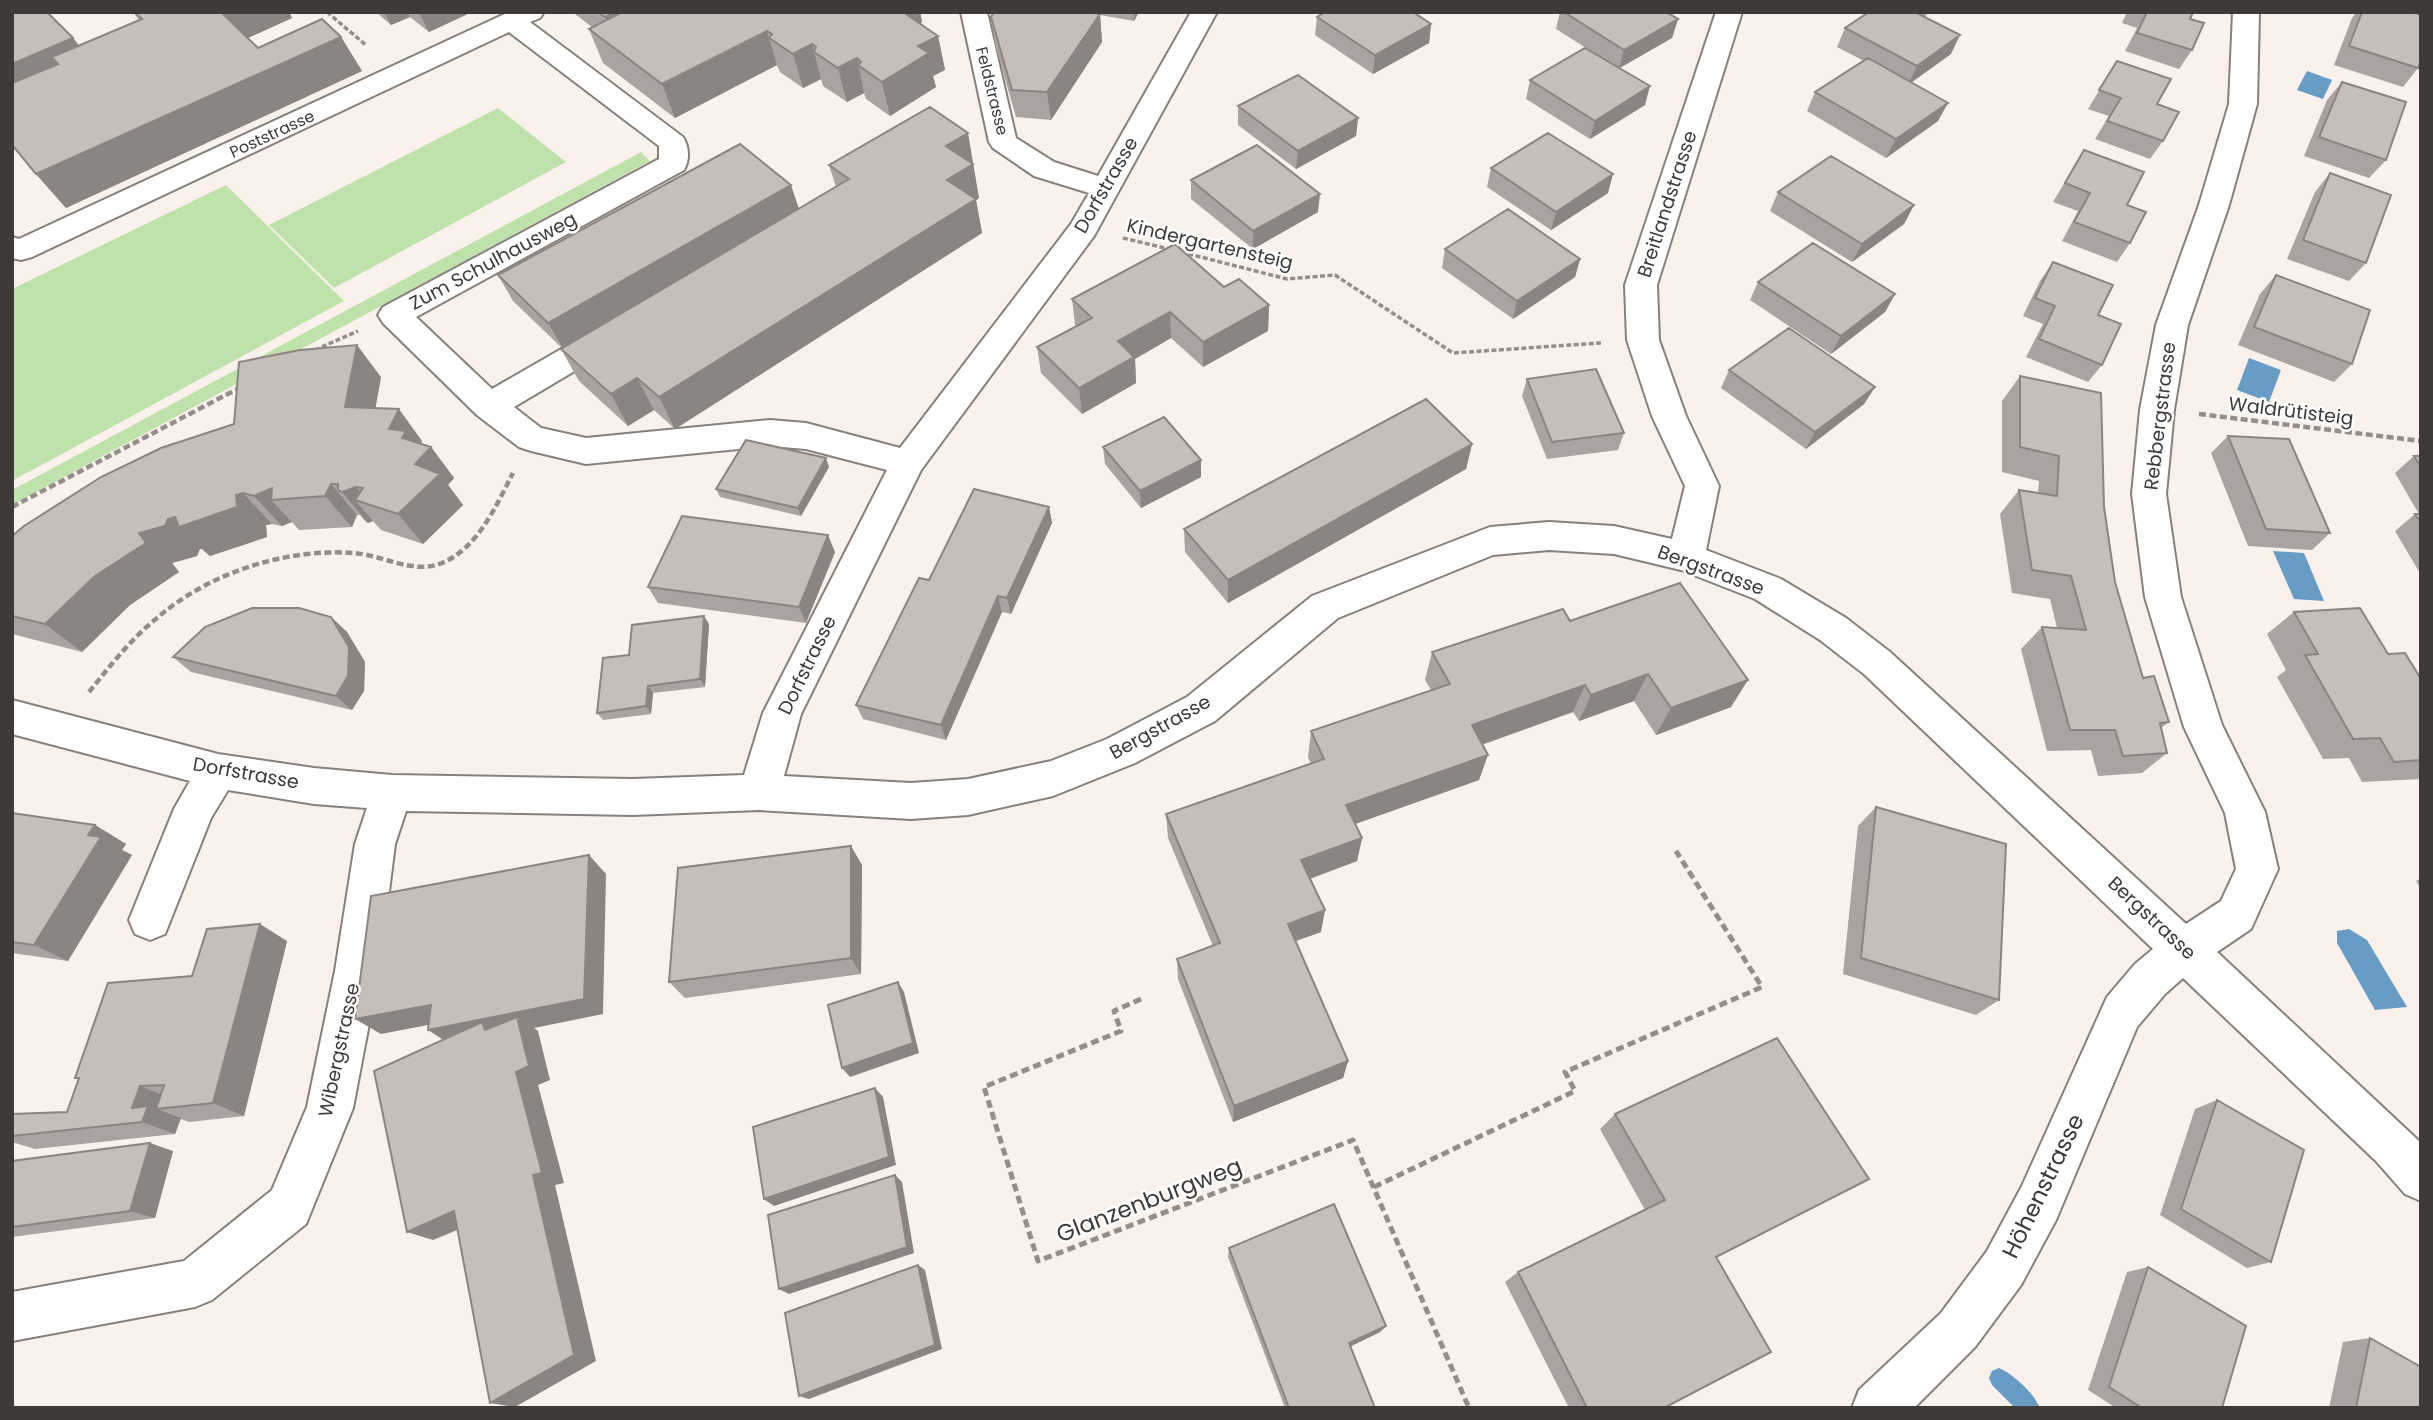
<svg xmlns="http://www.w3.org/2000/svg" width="2433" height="1420" font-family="Poppins,sans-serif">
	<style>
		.green { fill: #bfe2ab }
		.water { fill: #679dc5 }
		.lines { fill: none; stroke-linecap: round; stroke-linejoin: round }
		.stream { fill: #679dc5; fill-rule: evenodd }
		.minor-casing { stroke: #87807c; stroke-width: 4 }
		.path-far2 { stroke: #948e8b; stroke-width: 3.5; stroke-dasharray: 5 2.5; stroke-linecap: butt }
		.path-far1 { stroke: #948e8b; stroke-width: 4.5; stroke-dasharray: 7 3.5; stroke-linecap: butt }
		.path { stroke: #948e8b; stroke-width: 5; stroke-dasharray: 8 4.5; stroke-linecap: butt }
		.minor { fill: #fff; fill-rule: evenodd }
		.wall { fill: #aaa39f }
		.shaded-wall { fill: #8b8582 }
		.building { fill: #c6beb9; stroke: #8b8582; stroke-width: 2 }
		.labels { text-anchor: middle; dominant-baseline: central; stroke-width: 5; stroke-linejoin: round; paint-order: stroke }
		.far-street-label { font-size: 16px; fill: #3d3a38; stroke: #fff }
		.street-label { font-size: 19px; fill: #3d3a38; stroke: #fff }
		.near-street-label { font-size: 23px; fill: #3d3a38; stroke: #fff }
	</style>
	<rect width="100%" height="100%" fill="#faf1ed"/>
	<path class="green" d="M498,108l68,54 -232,126 -65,-63z
		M641,152l9,9 -638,344v-15z
		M226,185l118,116 -332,180v-192z"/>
	<path class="water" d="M2307,71l25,9 -9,19 -26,-9z
		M2249,358l32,12 -12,32 -32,-12z
		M2273,551l31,2 20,48 -30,-2z
		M2349,929l18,11 40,67 -32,3 -38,-67v-12z"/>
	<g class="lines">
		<path class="stream" d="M1999,1368c14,6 35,25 41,40h-25l-23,-23 -3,-7 3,-7z"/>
		<g class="minor-casing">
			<path id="minor" d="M509,12h35l-4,6 -10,4 153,115c6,9 7,23 1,33l-268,147 76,72 111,-64 11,-3 11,3 5,8 -5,8 -111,66 27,21 45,10 184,-18 36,3 94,25 171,-224 18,-31 -55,-17 -41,-28 -4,-6 -28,-130h26l29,126 38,24 44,14 93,-164h26l-123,224 -173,234 -120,244 -17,62 127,7 57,-4 83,-18 56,-22 80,-42 125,-101 178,-69 59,-5 65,4 58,13 13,-53 -33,-70 -25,-76 -2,-55 91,-273h26l-85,273 2,55 27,76 33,70 -13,64 75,29 65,39 44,34 296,272 35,-23 15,-32 -11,-56 -41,-86 -39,-130 -13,-103 8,-84 16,-85 43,-120 30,-101 4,-92h26l-2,92 -28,101 -41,120 -14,85 -8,84 15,103 41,128 43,87 13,57 -27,60 -34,23 204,191v58l-16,-7 -29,-33 -193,-183 -18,16 -28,33 -81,193 -35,65 -46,62 -61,61h-62l7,-18 82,-77 46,-62 35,-65 85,-189 28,-33 18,-15 -289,-275 -44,-34 -65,-41 -74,-29 -67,-16 -65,-4 -56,5 -155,63 -123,103 -80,42 -82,33 -85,19 -57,4 -152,-9 -126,5 -227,-4 -11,33 -16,127 -26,137 -47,116 -94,76 -17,7 -183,34v-49l172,-31 88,-71 35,-83 28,-136 20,-127 12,-36 -53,-4 -86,-14 -17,28 -46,116 -15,6 -15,-6 -6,-14 45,-111 16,-28 -178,-47v-34l206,54 96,14 78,7 241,4 111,-4 19,-62 124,-243 -81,-21 -36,-3 -184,18 -55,-13 -12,-4 -42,-32 -94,-92 -5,-8 5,-8 276,-148v-13l-150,-114 -477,225 -11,3 -9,-2v-21l7,2z"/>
		</g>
		<path class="path-far2" d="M327,12l40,34
			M1123,238l46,11
			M1181,252l106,27 48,-4 118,78 148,-10
			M315,350l43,-19"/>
		<path class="path-far1" d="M2199,414l222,27
			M12,507l229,-120
			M89,692c21,-26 42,-53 68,-74 52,-45 128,-70 197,-65 29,2 59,22 88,10 36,-15 54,-57 71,-90"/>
		<path class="path" d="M1141,999l-27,12 7,20 -137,56 54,174 315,-121 116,268
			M1374,1187l201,-96 -10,-19 197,-85 -86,-136"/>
		<use href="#minor" class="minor"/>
	</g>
	<path class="wall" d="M12,12l61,26 6,8 60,-26 -6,-8h156l3,6 -44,20 10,10 83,-11 21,34 -296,137 -30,-34z
		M376,12h96l-43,20 -19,-15 -19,8z
		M574,12h346l2,10 -2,1 18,13 7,34 -12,6 3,11 -46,29 -24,-17 -2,-6 -17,9 -24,-16 -2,-7 -18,9 -23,-16 -3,-7 -102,53 -72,-55 -14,-34 3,-2 -17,-13z
		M994,12h145l-5,9 -34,-6 2,27 -51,78 -35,-3 -21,-73 -4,-27z
		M1560,12h106l12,7 -6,19 -52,30 25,37 -55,34 -64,-40 4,-19 64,-27 -38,-24z
		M1869,12h61l-6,5 27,37 -40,28 27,39 -52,37 -79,-47 8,-19 49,-31 -27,-14 8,-19z
		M2127,12h66l-3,7 2,31 -13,19 -54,-18 12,-23 -15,-5z
		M2356,12h56l6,56 -15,19 -69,-22 18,-47z
		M1317,17l114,7 -2,19 -56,31 -58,-39z
		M2117,61l40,43 6,37 -13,18 -55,-20 14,-23 -21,-7z
		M2342,82l44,78 -17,18 -65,-22 23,-56z
		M1238,106l120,12 -2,18 -60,33 -58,-44z
		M2084,150l43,55 3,38 -13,19 -55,-21 16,-30 -25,-9z
		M829,165l145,2h-1l6,31 -3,2 6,33 -307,196 -21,-19 -26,16 -49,-45 -18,-32 1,-1 -49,-47 -15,-26 301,-67 37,-21z
		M1491,168l117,25 -57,37 -64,-43z
		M2330,173l36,90 -17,18 -62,-22 28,-67z
		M1191,180l127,32 -65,37 -62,-50z
		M1778,192l136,13 -10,19 -52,38 -82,-51z
		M1445,249l135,10 -5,18 -62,42 -71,-51z
		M2053,262l49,103 -14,17 -62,-25 17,-33 -20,-8 17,-35z
		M2276,275l76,89 -18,18 -96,-37 22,-51z
		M1758,282l137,12 -10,18 -54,42 -81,-54z
		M1224,287l45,18 -1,26 -65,36 -32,-29 -36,21 1,24 -54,31 -41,-41 -4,-26 39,-21 -1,-1 -3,-26z
		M1729,370l146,17 -11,17 -58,45 -85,-61z
		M2020,376l84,131 11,75 28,96 26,44 -8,6 6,25 -25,20 -44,3 -7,-26 -44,1 -26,-102 21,-22 15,1 -7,-29 -38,-6 -12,-79 19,-24 19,3 1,-12 -37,-9v-71z
		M381,377l-6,31 47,33 -1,3 10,3 23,31 -6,7 15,20 -40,39 -42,-14 -8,-9 -5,2 -4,-3 -4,-5h-3l-5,12 -53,3 -7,-8 -10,4 -10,-2 -6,1 1,12 -57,19 -8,-7h-2l-3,7 -25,7 7,9 -49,33 -48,47 -70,-18v-98z
		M1527,379l97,54 -6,17 -71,9 -25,-63z
		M2228,436l102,97 -18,17 -64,-4 -37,-93z
		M1472,444l-6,25 -238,134 -43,-51 -1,-23z
		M1103,447l98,13v17l-60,31 -36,-44z
		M2414,456h7v119l-26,-44 20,-17h4l-24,-41z
		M829,467l-28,49 -81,-19 -4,-8z
		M1049,507l3,16 -41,91 -9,-2 -56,128 -83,-21 -7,-14 73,-125z
		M835,552l-29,71 -148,-20 -10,-16z
		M2294,612l94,42 33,25v100l-59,3 -13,-24 -26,1 -46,-82 9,-7 -19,-36z
		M331,617l16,15 18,30 -1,29 -12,19 -161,-38 -18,-15z
		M1570,621l161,86 -75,28 -22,-34 -55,20 -6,-9 -91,33 -3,35 -124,44 7,14 -5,23 -47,18 11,53 -26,9 53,120 -5,17 -110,44 -55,-143 -1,-20 36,-13 -45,-108 -2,-24 145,-50 -3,-7 3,-26 120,-41 -6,-10 7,-28z
		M709,624l-4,63 -52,6 -2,21 -48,6 -6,-7 32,-58z
		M1876,807l123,193 -23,15 -133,-41 15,-148z
		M12,813l83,12 31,19 -4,6 10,5 -64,106 -56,-8z
		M862,865l-1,109 -176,24 -16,-16z
		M2421,878v11l-5,-8z
		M287,941l-43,175 -55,6 -21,-8 13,4 -6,16 -140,15 -23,-7v-28l55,-2 12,-33 -4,-1 117,-102z
		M2217,1100l54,162 -24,6 -87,-53 35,-106z
		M1615,1114l101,143 -52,151h-95l-64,-126 13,-10 127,-62 -45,-81z
		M173,1151l-18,67 -143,19v-76z
		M1229,1248l151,84 -29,14 24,62h-90l-57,-151z
		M2148,1267l74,141h-106l-28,-18 39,-118z
		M2370,1338l51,70h-92l14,-66z"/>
	<path class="shaded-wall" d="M219,12h70l3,6 -53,24z
		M384,12h24l2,5 -19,8z
		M419,12h53l-43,20z
		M614,12h66l-64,32 -11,-27z
		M890,12h30l2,10 -27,14z
		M1134,12h5l-5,9z
		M1100,14l2,28 -51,78 -4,-28z
		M1678,19l-6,19 -53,30 5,-18z
		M1431,24l-2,19 -56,31 2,-19z
		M767,31l10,34 -102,53 -13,-34z
		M1960,35l-9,19 -43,31 9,-19z
		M938,36l7,34 -12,6 3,11 -46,29 -8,-34 36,-36z
		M341,37l21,34 -296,137 -30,-34z
		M73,38l21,27 -42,-8 16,19 -56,25v-37z
		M812,44l9,35 -18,9 -10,-34z
		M857,58l7,35 -17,9 -9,-34z
		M1650,86l-5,19 -55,34 5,-18z
		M1948,103l-10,18 -52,37 10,-19z
		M1358,118l-2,18 -60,33 2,-18z
		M968,133l11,65 -3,2 6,33 -307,196 -16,-32 288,-217 -1,-34z
		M1613,174l-5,19 -57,37 5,-18z
		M791,185l9,27 -237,136 -15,-25z
		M1320,194l-2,18 -65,37v-18z
		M1914,205l-10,19 -52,38 10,-18z
		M1580,259l-5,18 -62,42 4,-18z
		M1895,294l-10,18 -54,42 10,-18z
		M1269,305l-1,26 -65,36v-25z
		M1170,312l1,26 -36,21 1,24 -54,31 -3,-26 39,-47z
		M357,345l24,32 -11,62 -25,-32z
		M637,378l17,32 -26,16 -17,-32z
		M1875,387l-11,17 -58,45 9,-17z
		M399,409l23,32 -3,8 12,-2 23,31 -6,7 15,20 -40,39 -25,-30 -9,-85z
		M1472,444l-6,25 -238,134v-23z
		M826,458l3,9 -28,49 -3,-8z
		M1201,460v17l-60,31 -1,-17z
		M331,484l26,31 -5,12 -27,-31z
		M356,487l16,18 -17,-5 18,21 -5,2 -26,-31z
		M272,488l-1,12 21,22 -10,4 -28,-30z
		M243,493l29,31 -6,1 1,12 -57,19 -8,-7h-2l-3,7 -25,7 7,9 -49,33 -48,47 -37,-28 94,-91 36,-16z
		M1049,507l3,16 -41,91 -4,-16z
		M828,535l7,17 -29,71 -7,-16z
		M998,596l4,16 -56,128 -5,-15z
		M704,616l5,8 -4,63 -5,-8z
		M331,617l16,15 18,30 -1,29 -12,19 -16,-14z
		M1648,674l-14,27 -55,20 12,-26z
		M1748,680l-17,27 -75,28 15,-27z
		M1585,685l-12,27 -110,39 9,-26z
		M648,686l5,7 -2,21 -5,-8z
		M1488,755l-9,25 -138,49 5,-24z
		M95,825l31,19 -4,6 10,5 -64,106 -34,-16 54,-110z
		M1362,838l-5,23 -59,22 3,-23z
		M851,846l11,19 -1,109 -10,-16z
		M589,855l17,19 -3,140 -69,14 4,3 12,49 -12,5 26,98 -9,2 41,176 -81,46 -25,-4 -39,-358 -23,-15z
		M1325,910l-4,22 -36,13 3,-21z
		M260,924l27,17 -43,175 -31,-13z
		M898,982l6,10 15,61 -69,24 -8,-9z
		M431,1005l23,15 -73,14 -26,-15z
		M1348,1061l-5,17 -110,44 1,-16z
		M140,1086l33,13 -17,10 25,9 -6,16 -33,-12 -10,-14z
		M875,1088l8,9 13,68 -122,41 -10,-7z
		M150,1143l23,8 -18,67 -25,-7z
		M895,1175l7,7 12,71 -125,41 -10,-5z
		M454,1211l25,10 -46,19 -26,-8z
		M918,1265l7,5 17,79 -133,50 -10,-3z
		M1386,1326l-6,6 -35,17 4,-6z"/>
	<path class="building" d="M12,12h35l26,26 -61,26z
		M134,12h87l37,36 64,-29 19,18 -305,137 -24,-29v-62l46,-19 -6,-7 90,-38z
		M598,12h16l-9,5z
		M622,12h281l35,24 -20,10 11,7 -47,29 -24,-17 3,-3 -4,-4 -19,10 -24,-16 2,-5 -4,-3 -19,10 -24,-16 3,-4 -5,-3 -105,53 -73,-55z
		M994,12h93l13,2 -53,78 -35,-2 -21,-73z
		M1325,12h88l18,12 -56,31 -58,-38z
		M1564,12h102l12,7 -54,31z
		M1869,12h46l45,23 -43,31 -72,-38z
		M2147,12h46l-3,7 14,4 -12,27 -55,-17z
		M2362,12h50l9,3v46l-3,7 -69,-22z
		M1585,48l65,38 -55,35 -65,-41z
		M1868,58l80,45 -52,36 -81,-47z
		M2117,61l54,18 -14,25 22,8 -16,29 -56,-20 14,-23 -22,-8z
		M1298,75l60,43 -60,33 -60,-45z
		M2342,82l64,20 -20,58 -67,-23z
		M930,107l38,26 -22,13 27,18 -26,16 29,19 -317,198 -22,-19 -26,16 -50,-45 288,-170 -20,-14z
		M1548,133l65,41 -57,38 -65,-44z
		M740,144l51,41 -243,138 -50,-48z
		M1257,145l63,49 -67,37 -62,-51z
		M2084,150l60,22 -17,33 19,7 -16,31 -56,-21 16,-29 -25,-10z
		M1831,156l83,49 -52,39 -84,-52z
		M2330,173l61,22 -25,68 -63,-23z
		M1508,209l72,50 -63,42 -72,-52z
		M1813,243l82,51 -54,42 -83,-54z
		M1175,244l49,43 15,-8 30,26 -66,37 -33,-30 -52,29 16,16 -55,31 -42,-41 55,-29 -20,-19z
		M2053,262l60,23 -15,30 23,9 -19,41 -63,-26 16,-33 -20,-8z
		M2276,275l94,35 -18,54 -98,-37z
		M1789,328l86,59 -60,45 -86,-62z
		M357,345l-12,62 54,2 -10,20 17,2 -4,7 29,9 -16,17 25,10 -42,40 -43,-14 8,-12 -7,-1 -14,5 -4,-2v-6h-7l-6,12 -54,4 1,-12 -18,8 -11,-3 -7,2 1,12 -58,20 -4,-10 -7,2 -3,7 -26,7 7,10 -51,33 -50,48 -33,-8v-80l12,-10 77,-49 60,-29 73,-24 5,-62 61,-12z
		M1596,369l28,64 -72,9 -25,-63z
		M2020,376l81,17 3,114 11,75 28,96 11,-2 15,46 -9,1 7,30 -44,3 -8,-26h-45l-28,-103 44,3 -15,-54 -39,-6 -13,-80 38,6 2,-40 -39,-9z
		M1426,399l46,45 -244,136 -44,-51z
		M1164,417l37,43 -61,31 -37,-44z
		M2228,436l61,3 41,94 -64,-4z
		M746,440l80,18 -28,50 -82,-19z
		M2414,456h7v11z
		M974,489l75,18 -42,91 -9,-2 -57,129 -85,-20 63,-127 10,2z
		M2415,514h6v9z
		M682,516l146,19 -29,72 -151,-20z
		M1680,583l68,97 -77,28 -23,-34 -57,21 -6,-10 -113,40 16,30 -142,50 16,33 -61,22 24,50 -37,14 60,137 -114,45 -57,-147 43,-16 -54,-129 158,-55 -13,-28 139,-47 -18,-32 131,-43 7,12z
		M252,608h47l32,9 18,30 -1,29 -12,20 -163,-39 32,-30z
		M2360,608l28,46 17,-1 16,26v81l-27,2 -14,-24 -27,1 -48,-84 13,-1 -24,-42z
		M704,616l-4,63 -52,7 -2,20 -49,7 6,-55 26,-3 3,-30z
		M1876,807l130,37 -7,156 -138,-42z
		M12,813l83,12 -7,10 13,2 -67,108 -22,-3z
		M851,846v112l-182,24 9,-114z
		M589,855l-5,144 -156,31 3,-25 -76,14 16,-123z
		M260,924l-47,179 -57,6 8,-24 -24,1 -8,22 16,-2 -6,16 -130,14v-22l55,-2 12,-34h-4l33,-95 84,-7 15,-47z
		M898,982l15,61 -71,25 -14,-63z
		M517,1017l12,49 -13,6 26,101 -9,2 41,180 -84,48 -36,-192 -47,21 -33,-161 108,-49 3,8z
		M1777,1038l92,141 -153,78 55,95 -107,56h-77l-69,-136 147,-72 -50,-86z
		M875,1088l14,69 -125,42 -11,-72z
		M2217,1100l87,50 -33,112 -90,-53z
		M150,1143l-20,68 -118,16v-66z
		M895,1175l12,72 -128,42 -11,-74z
		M1334,1204l52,122 -37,17 26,65h-86l-60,-160z
		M918,1265l17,80 -136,51 -14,-83z
		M2148,1267l98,59 -24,82h-80l-33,-21z
		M2370,1338l51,29v41h-65z"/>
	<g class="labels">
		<g class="far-street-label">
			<text transform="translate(992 91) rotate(76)">Feldstrasse</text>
			<text transform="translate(272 134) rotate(-25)">Poststrasse</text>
		</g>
		<g class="street-label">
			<text transform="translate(1106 185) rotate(-60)">Dorfstrasse</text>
			<text transform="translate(1667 204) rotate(-72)">Breitlandstrasse</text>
			<text transform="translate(1210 244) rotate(13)">Kindergartensteig</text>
			<text transform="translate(493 261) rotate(-28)">Zum Schulhausweg</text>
			<text transform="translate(2291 411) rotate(7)">Waldrütisteig</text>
			<text transform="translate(2160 416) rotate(-83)">Rebbergstrasse</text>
			<text transform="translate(1711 570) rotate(20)">Bergstrasse</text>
			<text transform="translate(807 665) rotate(-64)">Dorfstrasse</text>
			<text transform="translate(1160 727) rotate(-29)">Bergstrasse</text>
			<text transform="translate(246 773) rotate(10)">Dorfstrasse</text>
			<text transform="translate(2152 918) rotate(43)">Bergstrasse</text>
			<text transform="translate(339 1050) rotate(-78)">Wibergstrasse</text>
		</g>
		<g class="near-street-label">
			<text transform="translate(2043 1186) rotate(-64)">Höhenstrasse</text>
			<text transform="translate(1149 1200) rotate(-21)">Glanzenburgweg</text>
		</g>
	</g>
	<rect width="2433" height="1420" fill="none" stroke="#3d3a38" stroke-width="28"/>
</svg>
